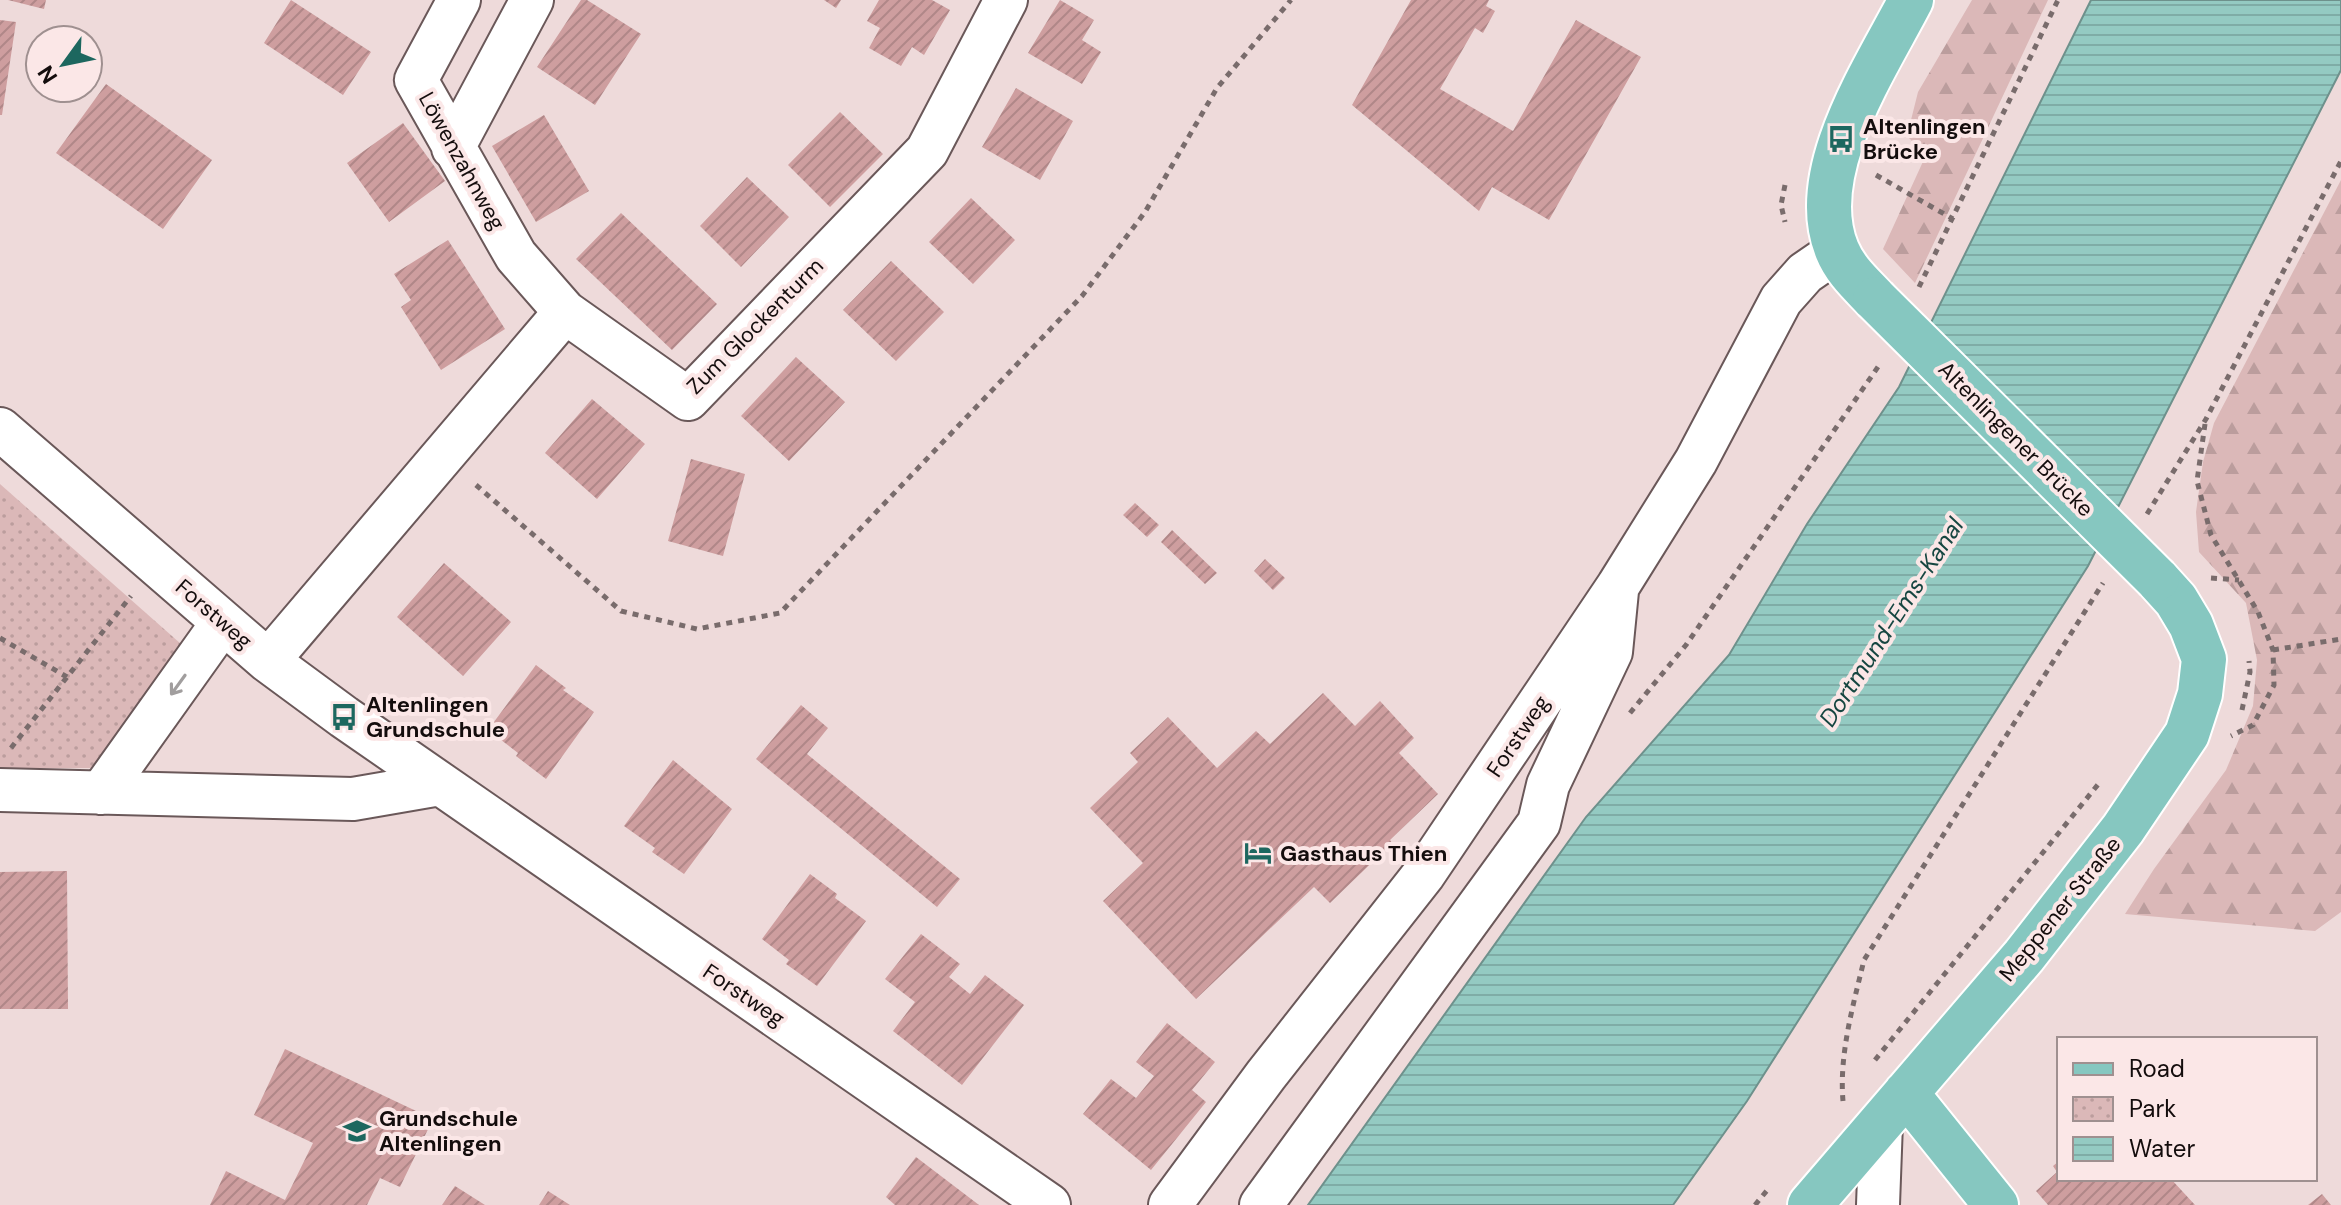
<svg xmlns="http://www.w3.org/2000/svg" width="2341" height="1205" font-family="'DM Sans',sans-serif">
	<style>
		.forest { fill: url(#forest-firs) }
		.park { fill: url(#park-dots) }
		.water { fill: url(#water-rules); stroke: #6e918c; stroke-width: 2 }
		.building { fill: url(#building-hatch) }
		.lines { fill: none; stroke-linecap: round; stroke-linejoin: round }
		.minor-casing { stroke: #6a5859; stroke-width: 46 }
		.major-casing { stroke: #fff; stroke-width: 48 }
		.path { stroke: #796c6c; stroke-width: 5; stroke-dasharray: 6 6; stroke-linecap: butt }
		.minor { stroke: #fff; stroke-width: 42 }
		.major { stroke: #86c7c0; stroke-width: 44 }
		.major-bridge-casing { stroke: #fff; stroke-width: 48; stroke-linecap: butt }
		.major-bridge { stroke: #86c7c0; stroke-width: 44 }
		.oneway { stroke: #a19e9e }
		.labels { text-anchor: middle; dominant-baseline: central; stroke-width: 8; stroke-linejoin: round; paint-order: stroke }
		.poi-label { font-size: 22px; font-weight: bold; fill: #140d0d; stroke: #fbe7e7; text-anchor: start }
		.street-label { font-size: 22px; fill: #140d0d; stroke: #fbe7e7 }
		.water-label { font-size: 24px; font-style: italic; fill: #164641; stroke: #fbe7e7 }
	</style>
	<defs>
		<pattern id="forest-firs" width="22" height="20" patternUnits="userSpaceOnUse" patternTransform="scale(2)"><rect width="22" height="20" fill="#dbb8b8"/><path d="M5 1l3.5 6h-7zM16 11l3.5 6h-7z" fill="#bb9d9d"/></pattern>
		<pattern id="park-dots" width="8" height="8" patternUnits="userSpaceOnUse" patternTransform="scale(2)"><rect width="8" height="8" fill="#dbb8b8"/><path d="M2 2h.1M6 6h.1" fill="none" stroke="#bb9d9d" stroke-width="1.8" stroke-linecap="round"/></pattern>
		<pattern id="water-rules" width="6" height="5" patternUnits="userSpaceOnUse" patternTransform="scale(2)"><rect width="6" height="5" fill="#94cac2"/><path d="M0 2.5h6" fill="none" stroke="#7faca6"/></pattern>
		<pattern id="building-hatch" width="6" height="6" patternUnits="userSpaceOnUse" patternTransform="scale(2)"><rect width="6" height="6" fill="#ce9e9f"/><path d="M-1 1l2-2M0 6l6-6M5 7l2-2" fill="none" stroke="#b08788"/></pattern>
	</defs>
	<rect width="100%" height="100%" fill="#eedada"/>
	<path class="forest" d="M1972,0h76l-133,283 -32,-34 43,-94 -19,-19 11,-44z
		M2341,180v732l-26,19 -190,-17 29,-45 72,-99 27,-64 4,-46 -11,-57 -47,-51 -3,-40 7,-50 11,-39z"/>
	<path class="park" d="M0,484l181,160 -76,124h-105z"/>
	<path class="water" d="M2091,0h250v70l-253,496 -341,535 -74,104h-365l278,-388 143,-162 78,-131 92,-137z"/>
	<path class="building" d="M8,0h38l-2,9z
		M291,0l80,52 -28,43 -79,-52z
		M581,0h6l54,34 -46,71 -58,-38z
		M824,0h17l-5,8z
		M879,0h53l18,10 -26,45 -12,-8 -11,19 -32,-18 11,-20 -13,-7z
		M1060,0l34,20 -12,20 19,12 -19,32 -54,-31z
		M1411,0h78l-3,6 9,5 -12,22 -8,-5 -35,61 73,42 63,-111 65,37 -92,163 -57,-33 -13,24 -127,-106z
		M0,20l16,2 -14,93h-2z
		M106,84l106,76 -49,69 -107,-76z
		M1016,88l57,33 -33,59 -58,-33z
		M840,112l43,42 -53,53 -42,-42z
		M544,115l45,76 -53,31 -44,-76z
		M403,123l42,58 -56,41 -42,-59z
		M747,177l42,40 -48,50 -41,-41z
		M971,198l44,42 -42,44 -44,-42z
		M621,213l96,91 -45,46 -96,-91z
		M448,240l57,89 -64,41 -40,-63 10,-7 -17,-26z
		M891,261l53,51 -48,49 -53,-51z
		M796,357l49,45 -56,59 -48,-45z
		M592,399l53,45 -48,55 -52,-46z
		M691,459l54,15 -22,82 -55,-15z
		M1135,503l24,22 -12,12 -24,-22z
		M1172,530l45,43 -12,11 -44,-42z
		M1265,559l20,19 -12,12 -19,-19z
		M444,563l67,59 -48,54 -66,-59z
		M536,665l30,23 -3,2 31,22 -48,67 -30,-23 2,-3 -30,-23z
		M1323,693l32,33 25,-25 34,37 -15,15 39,41 -48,46 2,3 -62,60 -16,-16 -118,112 -93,-98 40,-38 -53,-55 48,-46 -8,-9 38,-36 49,51 39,-37 14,13z
		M801,705l27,23 -21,26 153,125 -23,28 -181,-148z
		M673,760l59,49 -48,65 -32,-22 3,-4 -31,-22z
		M67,871l1,138h-68v-137z
		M810,874l27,20 -2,4 31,23 -49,65 -31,-22 3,-4 -27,-21z
		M921,934l39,30 -11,13 21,17 15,-19 39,30 -62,80 -69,-54 22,-29 -30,-23z
		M1167,1023l48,39 -23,28 14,12 -55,68 -68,-56 28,-35 25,19 18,-22 -18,-14z
		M285,1049l148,70 -33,68 -20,-9 -13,27h-157l16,-34 59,29 28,-57 -59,-28z
		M916,1157l63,48h-84l-9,-8z
		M2059,1161v18h112l24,26h-147l-12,-14 21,-19 -4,-6z
		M455,1186l30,19h-43z
		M548,1191l22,14h-31z
		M2322,1194l9,11h-23z"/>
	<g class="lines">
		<g class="minor-casing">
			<path id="minor" d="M459,0l-43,80 100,176 49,56
				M453,148l79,-148
				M0,429l268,232 76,56 705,488
				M268,661l297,-349 123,87 239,-248 79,-151
				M0,790l353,9 87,-15
				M101,793l122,-171
				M1170,1205l96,-130 158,-201 194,-288 78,-125 85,-161 24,-27 32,-22
				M1261,1205l278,-382 9,-38 63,-133 6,-61
				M1878,1205l3,-82"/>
		</g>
		<g class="major-casing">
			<path id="major" d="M1875,299c-14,-15 -30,-29 -38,-49 -32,-78 39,-182 74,-250
				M1906,1093l90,112
				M1810,1205l214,-249 99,-127 64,-95 13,-40 4,-35 -13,-34 -15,-25 -19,-21"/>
		</g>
		<path class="path" d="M1876,175l77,44
			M1785,185l-4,20 4,17
			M1919,287l139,-287
			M2205,424l-8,57 14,54 47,77 15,38 1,35 -21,40 -22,11
			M476,485l145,126 76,18 83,-16 302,-317 63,-84 72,-124 74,-88
			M2147,514l59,-95 135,-258
			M2211,578l28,2
			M0,638l67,39
			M2273,650l68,-11
			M2242,710l8,-38 -1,-11
			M1630,713l56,-68 194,-281
			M11,748l120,-152
			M1875,1060l225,-278
			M1843,1101c-4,-47 10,-95 21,-141l239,-377
			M1755,1205l14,-17"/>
		<use href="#minor" class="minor"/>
		<use href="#major" class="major"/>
		<g class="major-bridge-casing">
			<path id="major-bridge" d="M1875,299l282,280"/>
		</g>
		<use href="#major-bridge" class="major-bridge"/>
	</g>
	<defs><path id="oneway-shaft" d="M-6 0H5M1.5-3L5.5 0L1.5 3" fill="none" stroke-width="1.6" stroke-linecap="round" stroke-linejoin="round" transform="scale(2)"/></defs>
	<use class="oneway" href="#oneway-shaft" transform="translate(178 685) rotate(126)"/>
	<defs>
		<g id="bus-bare" transform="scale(2.16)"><path d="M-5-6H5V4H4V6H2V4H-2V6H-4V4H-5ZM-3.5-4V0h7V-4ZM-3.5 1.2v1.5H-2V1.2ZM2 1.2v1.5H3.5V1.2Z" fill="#1d675f" stroke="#fbe7e7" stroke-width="2.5" paint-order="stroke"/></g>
		<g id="hotel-bare" transform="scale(2.16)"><path d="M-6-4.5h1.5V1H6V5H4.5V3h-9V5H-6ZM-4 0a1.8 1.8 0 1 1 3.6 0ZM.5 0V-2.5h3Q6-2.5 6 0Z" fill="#1d675f" stroke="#fbe7e7" stroke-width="2.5" paint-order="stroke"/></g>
		<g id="school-bare" transform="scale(2.16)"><path d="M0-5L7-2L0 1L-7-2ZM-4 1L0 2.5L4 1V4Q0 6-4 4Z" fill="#1d675f" stroke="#fbe7e7" stroke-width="2.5" paint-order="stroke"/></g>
	</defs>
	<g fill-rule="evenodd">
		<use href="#bus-bare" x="1841" y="139"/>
		<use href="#bus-bare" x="344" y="717"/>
		<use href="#hotel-bare" x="1258" y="853"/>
		<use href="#school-bare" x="357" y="1131"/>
	</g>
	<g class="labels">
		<g class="poi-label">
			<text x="1863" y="126">Altenlingen<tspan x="1863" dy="25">Brücke</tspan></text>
			<text x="366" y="704">Altenlingen<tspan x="366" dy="25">Grundschule</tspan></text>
			<text x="1280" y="853">Gasthaus Thien</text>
			<text x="379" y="1118">Grundschule<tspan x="379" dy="25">Altenlingen</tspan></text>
		</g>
		<g class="street-label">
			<text transform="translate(462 161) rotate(61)">Löwenzahnweg</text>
			<text transform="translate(755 326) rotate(-45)">Zum Glockenturm</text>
			<text transform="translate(2016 439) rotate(45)">Altenlingener Brücke</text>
			<text transform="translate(214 614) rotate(41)">Forstweg</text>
			<text transform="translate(1518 736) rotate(-56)">Forstweg</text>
			<text transform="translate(2060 909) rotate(-51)">Meppener Straße</text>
			<text transform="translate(744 995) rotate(34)">Forstweg</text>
		</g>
		<g class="water-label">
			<text transform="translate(1891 622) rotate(-57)">Dortmund-Ems-Kanal</text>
		</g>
	</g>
	<rect x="2057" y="1037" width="260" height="144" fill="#fbe7e7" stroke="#9f9090" stroke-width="2"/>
	<rect x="2073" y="1063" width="40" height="12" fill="#86c7c0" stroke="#9f9090" stroke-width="2"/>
	<text x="2129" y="1077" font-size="24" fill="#140d0d">Road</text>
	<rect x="2073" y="1097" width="40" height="24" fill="url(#park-dots)" stroke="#9f9090" stroke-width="2"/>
	<text x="2129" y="1117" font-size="24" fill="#140d0d">Park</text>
	<rect x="2073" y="1137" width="40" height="24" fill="url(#water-rules)" stroke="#9f9090" stroke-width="2"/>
	<text x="2129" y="1157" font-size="24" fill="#140d0d">Water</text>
	<g transform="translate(64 64) rotate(237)"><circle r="38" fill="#fbe7e7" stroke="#9f9090" stroke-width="2"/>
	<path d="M0-6L14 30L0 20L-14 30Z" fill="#1d675f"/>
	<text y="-12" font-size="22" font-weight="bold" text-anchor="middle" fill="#140d0d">N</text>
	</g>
</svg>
